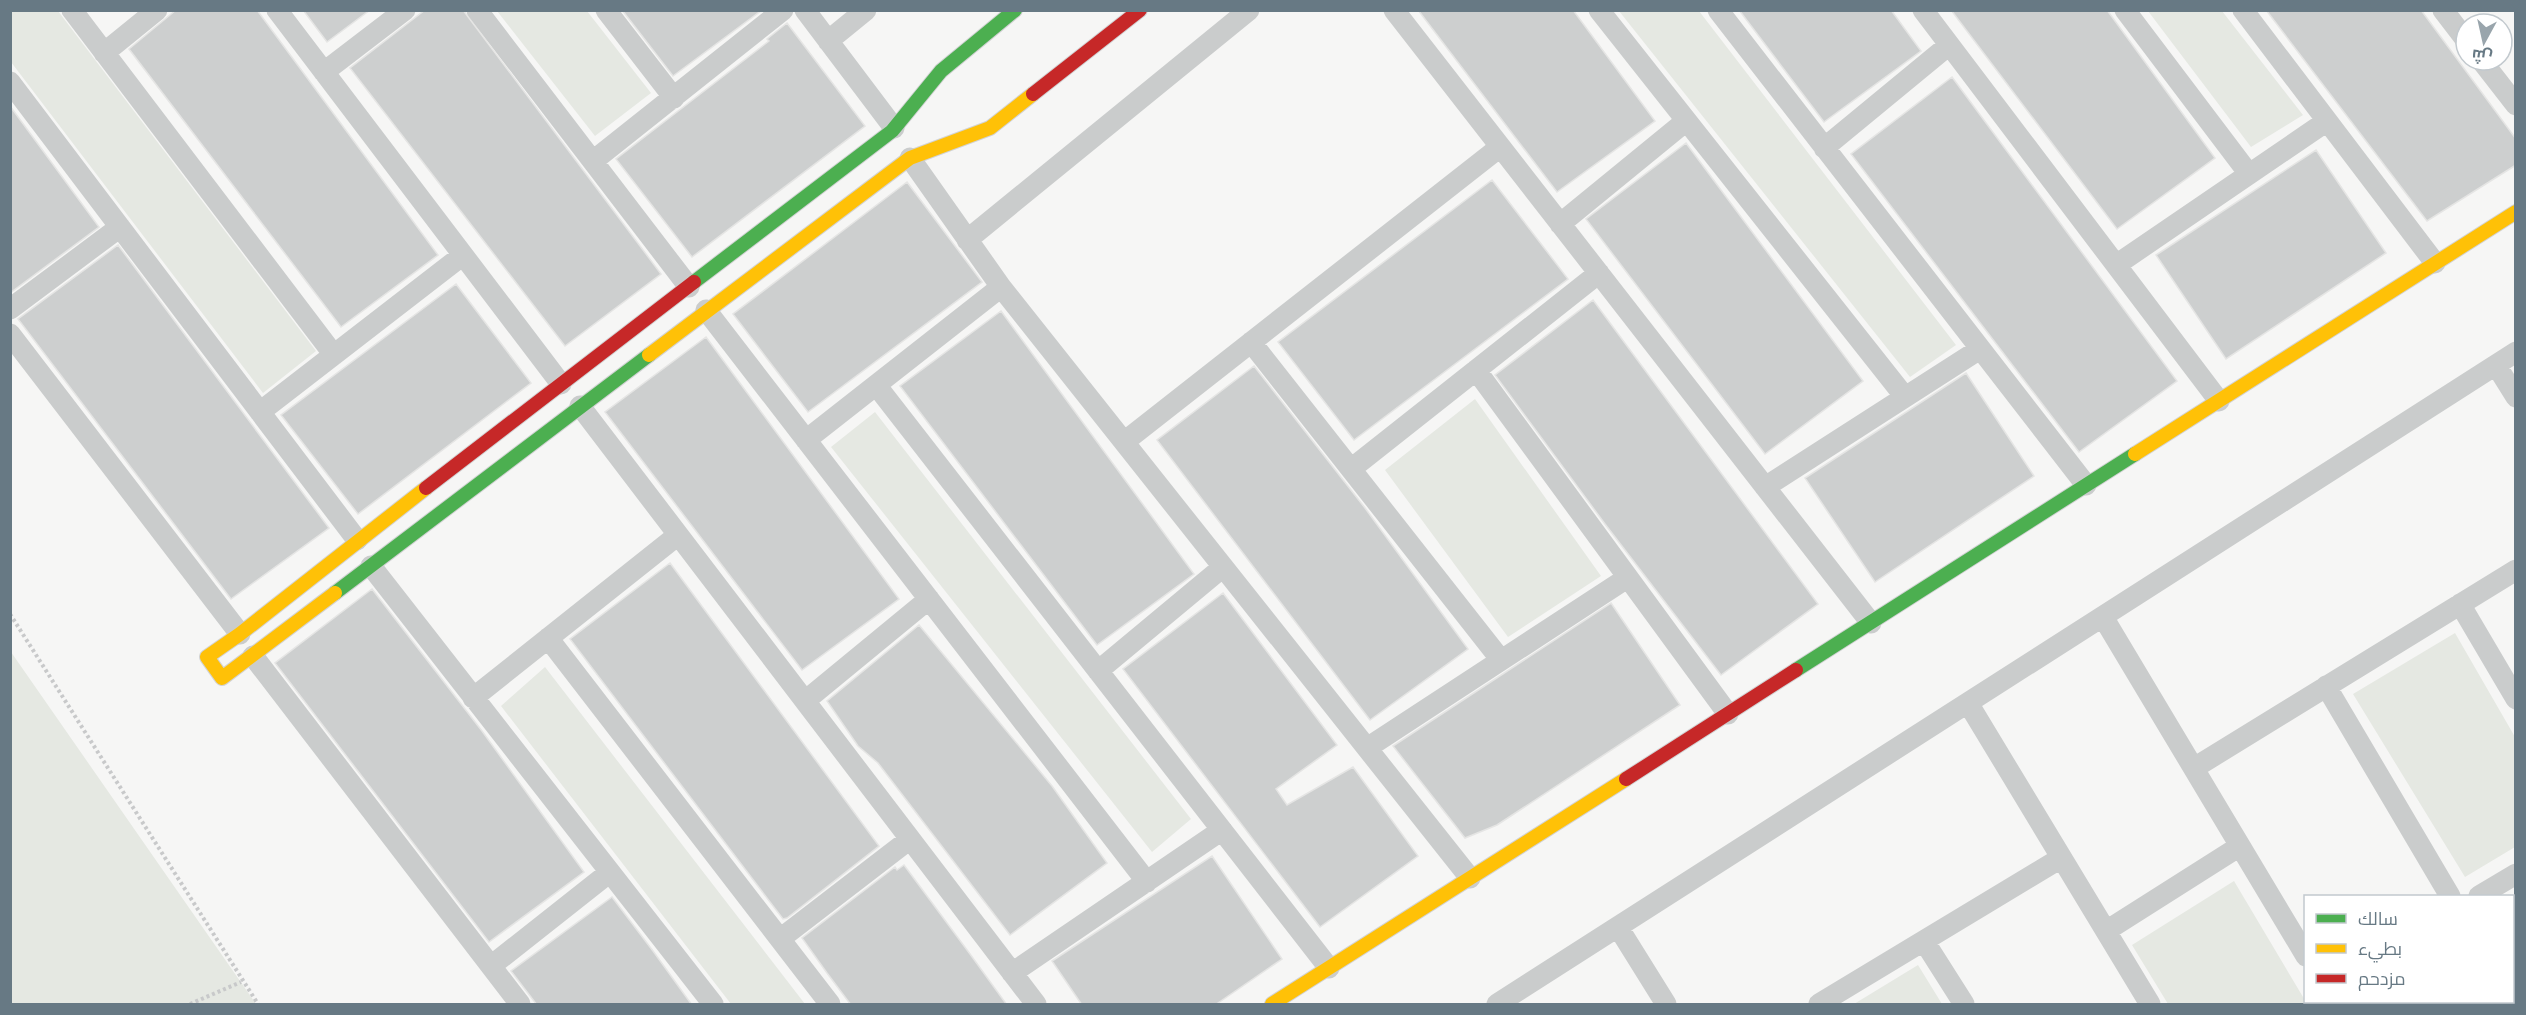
<svg xmlns="http://www.w3.org/2000/svg" width="2526" height="1015" font-family="'PT Sans Narrow',Cairo,sans-serif">
	<style>
		.green { fill: #e5e8e2 }
		.building { fill: #cdcfcf; stroke: #e5e5e4; stroke-width: 1.5 }
		.lines { fill: none; stroke-linecap: round; stroke-linejoin: round }
		.fast-casing { stroke: #d2d3d4; stroke-width: 16 }
		.slow-casing { stroke: #d2d3d4; stroke-width: 16 }
		.jam-casing { stroke: #d2d3d4; stroke-width: 16 }
		.path { stroke: #c8c9ca; stroke-width: 4; stroke-dasharray: 3 3; stroke-linecap: butt }
		.street { stroke: #cacccc; stroke-width: 21 }
		.fast { stroke: #4caf50; stroke-width: 14 }
		.slow { stroke: #ffc107; stroke-width: 14 }
		.jam { stroke: #c62828; stroke-width: 14 }
	</style>
	<rect width="100%" height="100%" fill="#f6f6f5"/>
	<path class="green" d="M11,10l47,1 258,340 -53,42 -252,-331z
		M497,11h90l64,82 -56,43z
		M1619,11h80l257,334 -46,32z
		M2148,11h74l81,104 -52,32z
		M1475,399l126,177 -93,61 -123,-167z
		M875,412l316,407 -39,33 -321,-405z
		M2455,633l60,104v110l-50,30 -112,-183z
		M11,652l245,352h-245z
		M545,667l260,337h-74l-230,-298z
		M2234,881l72,121 2,2h-140l-36,-59z
		M1918,965l24,39h-88z"/>
	<path class="building" d="M176,10h81l181,245 -97,72 -212,-278z
		M303,10h67l-43,32z
		M425,10h38l198,264 -96,72 -215,-278z
		M622,10h140l-89,66z
		M1418,10h155l82,111 -98,71z
		M1739,10h152l30,41 -97,71z
		M1951,10h156l108,148 -98,71z
		M2266,10h155l95,129v26l-89,56z
		M787,23l78,103 -173,131 -76,-98 153,-118 -2,-2z
		M1952,77l225,304 -98,71 -228,-298z
		M10,106l89,121 -89,66z
		M1686,143l177,238 -98,73 -179,-235z
		M2316,150l70,103 -160,106 -70,-104z
		M1492,180l76,99 -214,161 -76,-98z
		M907,182l75,100 -174,130 -75,-98z
		M118,245l211,283 -98,71 -213,-280z
		M456,284l75,99 -173,131 -77,-99z
		M1593,300l225,304 -97,71 -116,-151 -110,-149z
		M1001,311l193,263 -97,71 -197,-259z
		M706,337l193,262 -97,71 -197,-258z
		M1254,366l111,142 103,141 -98,71 -213,-280z
		M1966,373l68,103 -159,106 -70,-104z
		M670,563l209,283 -92,72 -4,1 -213,-280z
		M372,589l110,142 102,141 -95,70 -214,-279z
		M1223,593l114,152 -61,44 11,16 66,-38 65,89 -98,71 -197,-258z
		M1611,603l69,102 -183,120 -32,13 -72,-92z
		M919,625l133,161 55,77 -97,72 -132,-172 -20,-17 -31,-45z
		M1212,856l70,103 -67,46h-133l-30,-44z
		M904,865l66,89 37,51h-156l-24,-32 -25,-35 93,-71 2,3z
		M612,897l41,54 39,54h-155l-26,-34z"/>
	<g class="lines">
		<g class="fast-casing">
			<path id="fast" d="M694,282l198,-151 49,-60 74,-61
				M335,593l314,-238
				M1796,670l339,-216"/>
		</g>
		<g class="slow-casing">
			<path id="slow" d="M649,355l261,-197 80,-30 43,-34
				M2135,454l381,-242
				M335,593l-113,85 -15,-21 33,-23 186,-146
				M1272,1004l354,-225"/>
		</g>
		<g class="jam-casing">
			<path id="jam" d="M1033,94l107,-84
				M426,488l268,-206
				M1626,779l170,-109"/>
		</g>
		<path class="path" d="M10,614l248,390
			M190,1004l51,-22"/>
		<path class="street" d="M72,10l262,345
			M277,10l284,374
			M477,10l212,277
			M606,10l68,88
			M805,10l89,118
			M1394,10l477,613
			M1599,10l306,387
			M1718,10l368,475
			M1923,10l296,391
			M2125,10l124,164
			M2243,10l192,253
			M2443,10l23,30
			M828,41l38,-31
			M104,53l53,-43
			M2481,60l35,45
			M324,72l81,-62
			M10,82l347,458
			M1824,148l125,-103
			M910,158l91,129 469,591
			M593,161l190,-151
			M1560,224l126,-103
			M967,240l282,-230
			M2116,265l211,-144
			M10,309l110,-82
			M706,310l441,572
			M10,334l230,300
			M1251,342l250,318
			M2496,365l20,32
			M1476,370l252,344
			M876,385l453,583
			M580,406l456,598
			M260,412l203,-157
			M806,440l195,-153
			M1124,442l376,-295
			M1351,469l248,-196
			M1765,487l215,-138
			M371,566l342,438
			M2460,604l56,95
			M2103,617l203,339
			M548,638l282,366
			M253,656l267,348
			M1098,671l125,-104
			M2326,686l124,210
			M473,698l205,-163
			M805,701l124,-102
			M1968,703l182,301
			M1367,748l260,-170
			M2194,768l322,-198
			M2479,896l37,-22
			M1618,927l48,77
			M2106,931l134,-85
			M780,939l130,-100
			M1924,941l40,63
			M491,966l119,-94
			M1012,973l210,-143
			M2333,1002l2,2
			M1497,1004l1019,-652
			M1819,1004l242,-146"/>
		<use href="#fast" class="fast"/>
		<use href="#slow" class="slow"/>
		<use href="#jam" class="jam"/>
	</g>
	<rect width="2526" height="1015" fill="none" stroke="#677984" stroke-width="24"/>
	<rect x="2304" y="895" width="210" height="108" fill="#ffffff" stroke="#c2c9ce" stroke-width="1.5"/>
	<rect x="2316" y="914" width="30" height="9" fill="#4caf50" stroke="#c2c9ce" stroke-width="1.5"/>
	<text x="2358" y="925" font-size="18" fill="#677984">سالك</text>
	<rect x="2316" y="944" width="30" height="9" fill="#ffc107" stroke="#c2c9ce" stroke-width="1.5"/>
	<text x="2358" y="955" font-size="18" fill="#677984">بطيء</text>
	<rect x="2316" y="974" width="30" height="9" fill="#c62828" stroke="#c2c9ce" stroke-width="1.5"/>
	<text x="2358" y="985" font-size="18" fill="#677984">مزدحم</text>
	<g transform="translate(2484 42) rotate(188)"><circle r="28" fill="#ffffff" stroke="#c2c9ce" stroke-width="1.5"/>
	<path d="M0-4.5L10 22L0 15L-10 22Z" fill="#99a5ac"/>
	<text y="-9" font-size="16" font-weight="bold" text-anchor="middle" fill="#677984">ش</text>
	</g>
</svg>
